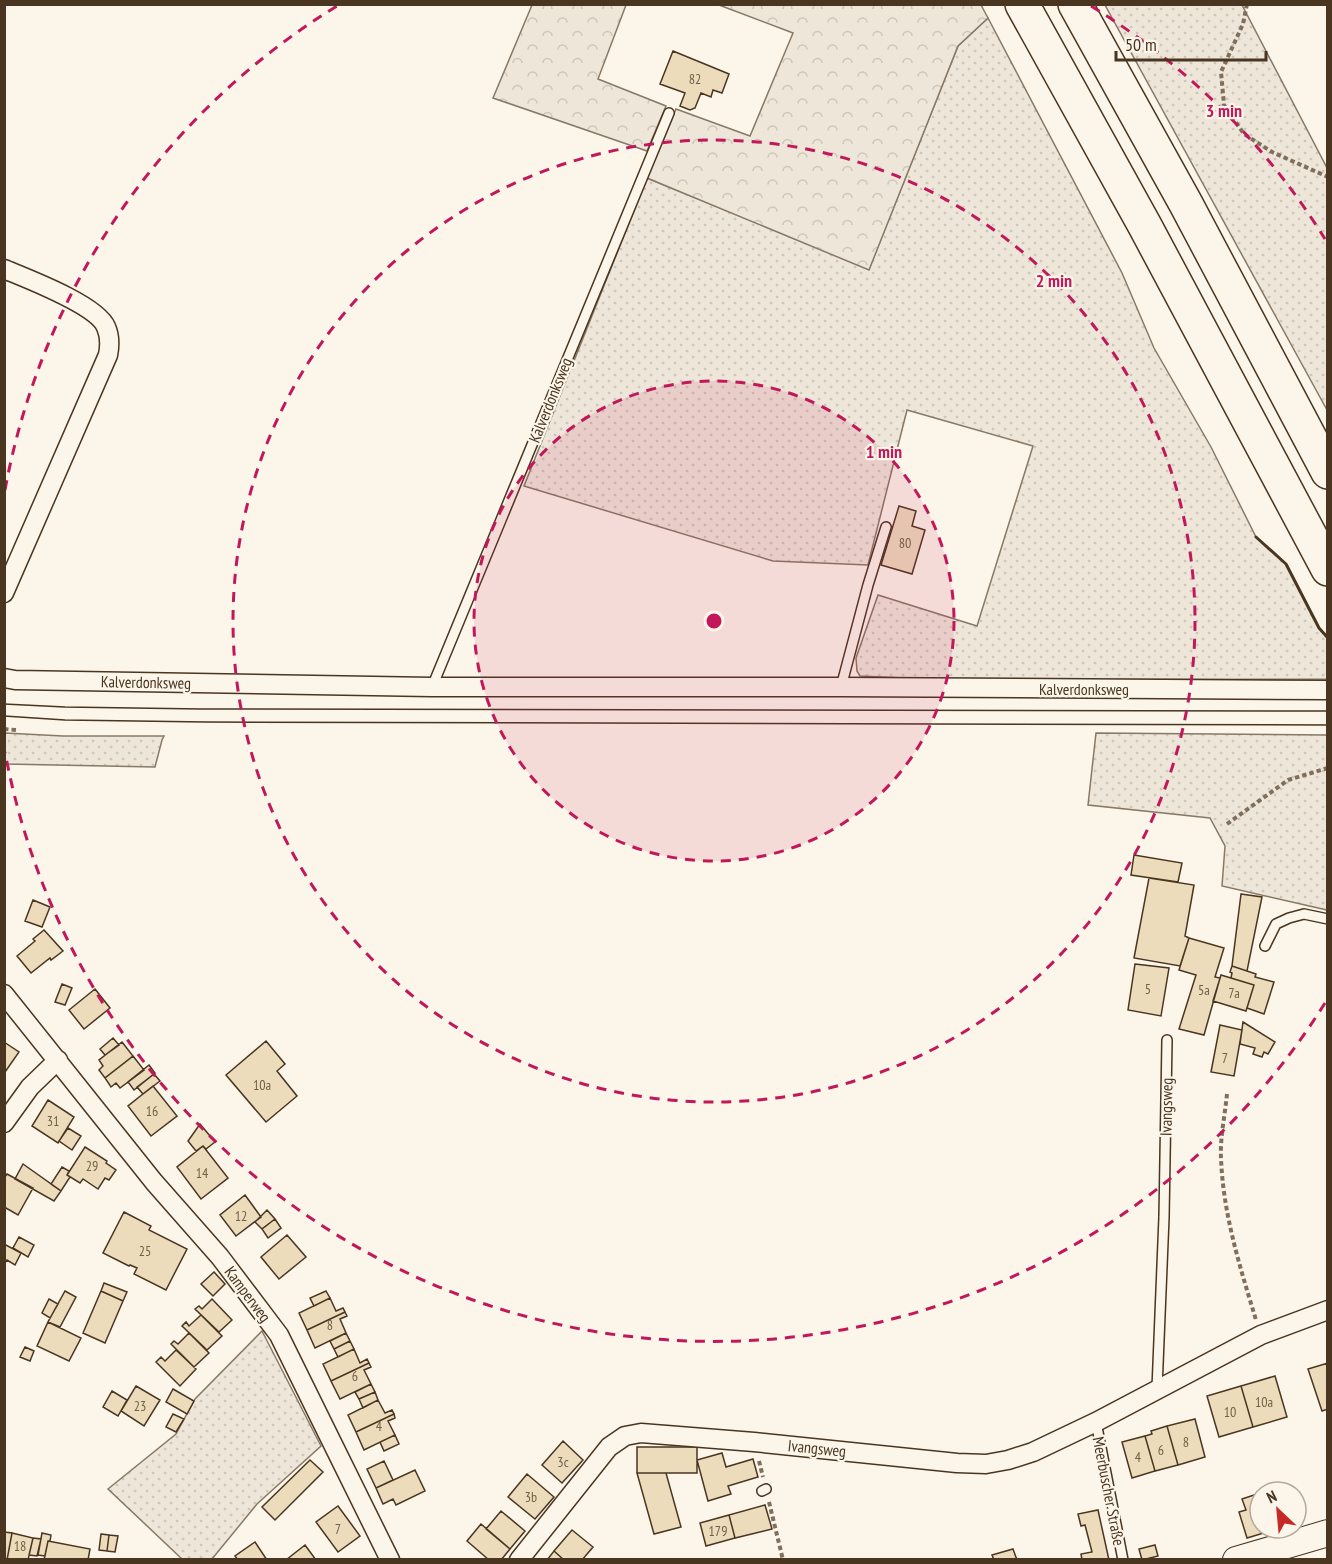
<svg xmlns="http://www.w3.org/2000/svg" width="1332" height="1564" font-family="'PT Sans Narrow',sans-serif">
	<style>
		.grass { fill: url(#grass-dots); stroke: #887966; stroke-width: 1.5 }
		.forest { fill: url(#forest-crowns); stroke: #887966; stroke-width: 1.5 }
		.building { fill: #ecdcbc; stroke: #4a3520; stroke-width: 1.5 }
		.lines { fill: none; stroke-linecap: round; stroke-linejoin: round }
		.service-casing { stroke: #4a3520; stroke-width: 12 }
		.minor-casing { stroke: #4a3520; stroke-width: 21 }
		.secondary-casing { stroke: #4a3520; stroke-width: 28 }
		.motorway-casing { stroke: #4a3520; stroke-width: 36 }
		.path { stroke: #7f6f5c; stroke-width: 4; stroke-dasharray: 4.5 3; stroke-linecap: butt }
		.service { stroke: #fbf6e9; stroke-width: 9 }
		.minor { stroke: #fbf6e9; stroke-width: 18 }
		.secondary { stroke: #fbf6e9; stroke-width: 26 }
		.motorway { stroke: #fbf6e9; stroke-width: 33 }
		.tram { stroke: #4a3520; stroke-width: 1.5 }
		.wall { stroke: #4a3520; stroke-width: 3 }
		.ring { fill: none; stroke: #c2185b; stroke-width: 3; stroke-dasharray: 10 8 }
		.labels { text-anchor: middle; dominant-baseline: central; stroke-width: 4.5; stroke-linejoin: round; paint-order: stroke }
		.number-label { font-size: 14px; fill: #725f47 }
		.street-label { font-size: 16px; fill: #4a3520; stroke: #fbf6e9 }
		.centre { fill: #c2185b; stroke: #fbf6e9; stroke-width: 3 }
		.ring-label { font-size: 18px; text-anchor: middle; font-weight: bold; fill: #c2185b; stroke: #fbf6e9; stroke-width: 4.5; stroke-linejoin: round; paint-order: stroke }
	</style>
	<defs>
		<pattern id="grass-dots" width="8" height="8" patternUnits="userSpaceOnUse" patternTransform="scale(1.5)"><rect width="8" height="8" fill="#ede6d9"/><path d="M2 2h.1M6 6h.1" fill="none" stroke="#cdc6ba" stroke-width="1.8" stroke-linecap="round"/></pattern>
		<pattern id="forest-crowns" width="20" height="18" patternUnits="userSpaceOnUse" patternTransform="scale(1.5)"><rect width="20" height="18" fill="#ede6d9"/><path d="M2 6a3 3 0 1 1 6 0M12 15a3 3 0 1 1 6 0" fill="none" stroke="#cdc6ba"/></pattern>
	</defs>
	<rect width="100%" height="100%" fill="#fbf6e9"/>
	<path class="grass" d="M1105,5h137l85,163v242z
		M988,18l134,255 32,75 57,99 45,90 30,27 33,64 8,10v41l-378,1 -89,-4 -3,-5 -1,-13 22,-63 99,31 56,-180 -126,-36 -39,155 -95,-4 -249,-75 123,-308 222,91 89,-223z
		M5,733l58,3h101l-2,4 -7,27 -150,-3z
		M1096,733l231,2v175l-105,-24 3,-40 -15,-28 -122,-13z
		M262,1331l59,115 -64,58 -45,55h-30l-74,-70 68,-55 19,-35z"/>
	<path class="forest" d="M626,5l-28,74 68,27 -19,45 -154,-53 39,-93z
		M719,5h262l7,13 -30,28 -89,224 -222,-92 29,-69 74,27 43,-103z"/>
	<path class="building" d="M673,51l56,23 -7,19 -9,-3 -2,7 -10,-4 -6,15 -5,2 -10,-4 5,-13 -25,-9z
		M899,506l17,5 -4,15 13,4 -13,44 -31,-9z
		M1134,855l48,8 -4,19 -47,-7z
		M1149,878l45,7 -9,51 4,2 -9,28 -46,-8z
		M1241,894l21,3 -15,74 -15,-5z
		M33,900l17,7 -8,20 -17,-6z
		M44,930l19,21 -12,9 -1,-2 -19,15 -14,-17 18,-15 -2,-2z
		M1189,938l35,10 -9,29 5,1 -16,57 -25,-6 17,-54 -17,-5z
		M1135,964l34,4 -8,48 -33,-6z
		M1232,966l24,8 -1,3 19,5 -10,32 -17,-6 7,-23 -23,-7 1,-5 -2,-1z
		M1221,975l33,10 -8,26 -33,-10z
		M62,984l10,4 -7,17 -10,-3z
		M95,989l15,19 -26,21 -15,-19z
		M1243,1022l32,20 -7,12 -4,-2 -2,5 -9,-3 2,-6 -15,-4z
		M1220,1025l22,5 -8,46 -23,-4z
		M113,1038l6,7 -14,10 -5,-6z
		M266,1041l19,23 -8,7 20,25 -31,26 -40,-47z
		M4,1042l15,10 -14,20 -1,-1z
		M122,1042l11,14 -28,22 -6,-8 4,-4 -4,-6z
		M133,1056l11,14 -24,18 -4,-5 -5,4 -6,-9z
		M149,1065l6,8 -21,17 -6,-8z
		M154,1074l6,7 -17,13 -6,-7z
		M153,1086l24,30 -26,20 -23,-30z
		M48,1100l26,17 -16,26 -26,-17z
		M200,1124l15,18 -9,7 -3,-3 -7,5 -8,-10z
		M68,1128l13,8 -9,14 -13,-9z
		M203,1146l25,32 -27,21 -24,-32z
		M85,1147l22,14 -1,2 10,7 -7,10 -4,-2 -7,11 -15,-10 -3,4 -13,-8z
		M23,1164l38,27 -7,10 -39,-22z
		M62,1167l7,4 -2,4 3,2 -9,14 -10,-7z
		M7,1174l26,14 -15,27 -12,-7 -2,2v-32z
		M245,1195l16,22 -25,19 -16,-21z
		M267,1210l8,9 -13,10 -7,-7z
		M124,1212l27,14 -2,4 38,19 -21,41 -32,-16 3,-6 -7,-3 -1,1 -26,-13z
		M275,1219l6,9 -13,10 -6,-9z
		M287,1235l19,22 -27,22 -18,-22z
		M19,1237l15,8 -6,12 -15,-9z
		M4,1244l17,9 -6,12 -8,-5 -3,4z
		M214,1272l11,12 -12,12 -12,-12z
		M104,1283l23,9 -4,9 -22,-10z
		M65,1291l11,6 -16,30 -12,-5z
		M101,1291l22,10 -18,42 -22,-10z
		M326,1291l4,7 -16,8 -4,-8z
		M330,1298l6,13 7,-3 2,4 -38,18 -8,-17z
		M49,1299l9,5 -8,14 -8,-5z
		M212,1299l20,21 -13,12 -24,-23 4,-3 3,3z
		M345,1312l2,4 -7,3 6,14 -31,15 -8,-18z
		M201,1315l21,21 -15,14 -25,-24 4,-4 3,4z
		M48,1322l33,16 -12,23 -32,-15z
		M189,1333l20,20 -15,14 -23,-23 3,-3 4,3z
		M346,1333l4,8 -16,8 -4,-8z
		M350,1341l4,8 -16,8 -4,-8z
		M25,1347l9,4 -4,10 -10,-4z
		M354,1349l6,14 7,-4 2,4 -38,18 -8,-17z
		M176,1350l20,19 -16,17 -24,-24 5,-5 4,4z
		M369,1363l2,4 -7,3 7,14 -31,15 -9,-18z
		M1328,1363v46l-6,2 -14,-42z
		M1275,1376l12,41 -34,10 -12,-41z
		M371,1384l4,8 -16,7 -4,-7z
		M136,1386l24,14 -16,26 -23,-15z
		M1241,1386l12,41 -34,10 -12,-41z
		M173,1389l21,12 -7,13 -21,-12z
		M112,1391l15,9 -9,16 -15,-9z
		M375,1392l3,8 -15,8 -4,-9z
		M378,1400l7,13 7,-3 2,4 -38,18 -8,-17z
		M173,1414l11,5 -8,13 -10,-5z
		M394,1414l1,4 -7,3 7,14 -31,15 -8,-18z
		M1195,1419l10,38 -27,8 -11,-39z
		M1167,1426l11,39 -23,6 -10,-35 7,-2 -1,-3z
		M395,1435l4,9 -15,7 -4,-9z
		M1145,1436l10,35 -23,7 -10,-36z
		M563,1441l20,19 -21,23 -20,-18z
		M637,1447h60v26h-60z
		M722,1453l4,14 27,-8 5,18 -30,9 3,8 -23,7 -11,-41z
		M310,1460l13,12 -48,48 -13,-13z
		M384,1461l9,19 -17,8 -9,-19z
		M415,1470l10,21 -29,14 -3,-6 -10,5 -7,-16z
		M637,1473h29l15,54 -27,7z
		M527,1474l27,23 -19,22 -27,-22z
		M1260,1493v35h13l1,2 -27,8 -8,-26 7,-2 -4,-11z
		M765,1505l7,24 -37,9 -6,-23z
		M338,1506l22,30 -22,16 -22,-30z
		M1098,1510l11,50h-27l-1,-6 11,-2 -7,-27 -4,1 -3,-12z
		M501,1511l24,20 -15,18 -24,-20z
		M729,1515l6,23 -29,8 -6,-23z
		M481,1524l29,25 -9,11h-12l-22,-19z
		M572,1530l21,17 -11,13h-18l-10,-9z
		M4,1532l8,1 -5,27h-3z
		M12,1533l21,5 -5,22h-21z
		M42,1533l9,2 -1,6h-2l-3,15 -7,-1z
		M101,1534l8,1 -2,16 -8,-1z
		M109,1535l9,1 -3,16 -8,-1z
		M33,1538l8,1 -4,17 -8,-1z
		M48,1541l42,8 -2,11h-44z
		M255,1542l12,18h-29l-3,-4z
		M305,1545l11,15h-30z
		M1155,1545l3,11 -16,4 -3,-11z
		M1013,1549l4,11h-23l-2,-5z
		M554,1551l10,9h-17z"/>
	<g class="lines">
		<g class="service-casing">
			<path id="service" d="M432,687l237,-574
				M841,687l27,-102 18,-58
				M1265,946l11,-22 13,-6 15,-4 24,5
				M1157,1389l7,-172 3,-177
				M1096,1422l27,138
				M762,1491l4,-2"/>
		</g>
		<g class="minor-casing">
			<path id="minor" d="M4,269c24,10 93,36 102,58 4,9 4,18 2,28l-104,238
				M4,678l11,2 417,7h409l487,3
				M4,994l150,188 66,75 59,78 111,225
				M4,1123l26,-36 28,-27
				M519,1560l90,-113 16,-11 16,-3 113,9 203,21 29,1 22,-4 25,-8 63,-30 165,-87 67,-25"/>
		</g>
		<g class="secondary-casing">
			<path id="secondary" d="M1236,1560l92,-27"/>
		</g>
		<g class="motorway-casing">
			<path id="motorway" d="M1022,4l123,222 183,343
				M1075,4l111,200 142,268"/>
		</g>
		<path class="path" d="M1247,4l-4,20 -22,48 3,33 20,29 28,18 56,25
			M4,729l12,1
			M1227,824l61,-44 40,-12
			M1227,1094c-2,21 -7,43 -6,64 2,56 19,109 35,162
			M759,1461l4,16
			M769,1502l14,58"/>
		<use href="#service" class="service"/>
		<use href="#minor" class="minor"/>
		<use href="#secondary" class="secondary"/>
		<use href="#motorway" class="motorway"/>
		<path class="tram" d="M4,704l61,3 137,2 1126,2
			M4,716l61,4 141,2 1122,3"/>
		<path class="wall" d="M1256,537l30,27 33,64 9,10"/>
	</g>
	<circle cx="714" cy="621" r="240" fill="#c2185b" fill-opacity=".12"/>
	<g class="ring">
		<circle cx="714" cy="621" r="240"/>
		<circle cx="714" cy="621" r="481"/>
		<path d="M1325 1003A721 721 0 0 1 5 752M5 490A721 721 0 0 1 337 6M1091 6A721 721 0 0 1 1325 239"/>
	</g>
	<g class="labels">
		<g class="number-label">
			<text x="695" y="79">82</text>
			<text x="905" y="543">80</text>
			<text x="1148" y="989">5</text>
			<text x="1204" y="990">5a</text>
			<text x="1234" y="993">7a</text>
			<text x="1225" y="1058">7</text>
			<text x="262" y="1085">10a</text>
			<text x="152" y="1111">16</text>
			<text x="53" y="1121">31</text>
			<text x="92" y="1166">29</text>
			<text x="202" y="1173">14</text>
			<text x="241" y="1216">12</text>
			<text x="145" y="1251">25</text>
			<text x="330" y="1325">8</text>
			<text x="355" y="1376">6</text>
			<text x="1264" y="1402">10a</text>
			<text x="140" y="1406">23</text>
			<text x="1230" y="1412">10</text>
			<text x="379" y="1426">4</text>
			<text x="1186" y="1442">8</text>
			<text x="1161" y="1450">6</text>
			<text x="1138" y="1457">4</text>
			<text x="563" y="1462">3c</text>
			<text x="531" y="1497">3b</text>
			<text x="338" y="1529">7</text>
			<text x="718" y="1531">179</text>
			<text x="20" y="1546">18</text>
		</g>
		<g class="street-label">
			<text transform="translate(550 400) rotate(-68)">Kalverdonksweg</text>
			<text transform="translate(146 682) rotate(1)">Kalverdonksweg</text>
			<text x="1084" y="689">Kalverdonksweg</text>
			<text transform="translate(1166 1107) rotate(-89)">Ivangsweg</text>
			<text transform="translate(248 1294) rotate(53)">Kamperweg</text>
			<text transform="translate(817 1448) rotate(6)">Ivangsweg</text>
			<text transform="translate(1109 1491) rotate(79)">Meerbuscher Straße</text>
		</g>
	</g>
	<circle cx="714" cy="621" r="9" class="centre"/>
	<g class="ring-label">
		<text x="1224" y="117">3 min</text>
		<text x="1054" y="287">2 min</text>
		<text x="884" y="458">1 min</text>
	</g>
	<rect width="1332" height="1564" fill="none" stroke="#4a3520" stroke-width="12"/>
	<g transform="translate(1278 1510) rotate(334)"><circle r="28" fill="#fbf6e9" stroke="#b4a999" stroke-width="1.5"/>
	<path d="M0-4.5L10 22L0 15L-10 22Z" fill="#c62828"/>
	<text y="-9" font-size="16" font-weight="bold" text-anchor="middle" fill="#4a3520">N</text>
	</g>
	<path d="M1116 51v9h150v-9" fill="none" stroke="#4a3520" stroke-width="3"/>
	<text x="1125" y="51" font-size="18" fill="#4a3520" stroke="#fbf6e9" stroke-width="4.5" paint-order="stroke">50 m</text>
</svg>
